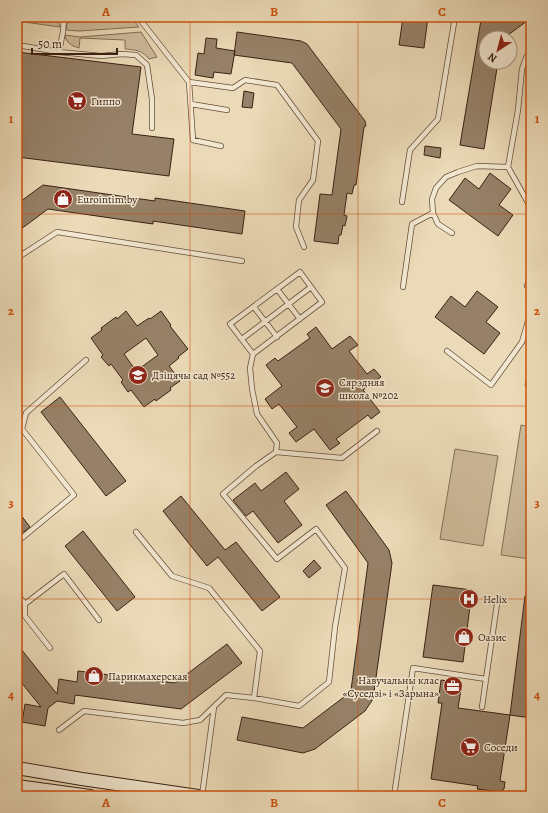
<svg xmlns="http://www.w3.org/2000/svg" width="548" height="813" font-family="Alegreya,serif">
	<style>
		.green { fill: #cdbb9b; stroke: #846e57 }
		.building { fill: #968168; stroke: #3a2113; fill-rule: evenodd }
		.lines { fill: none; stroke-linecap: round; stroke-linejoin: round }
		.service-casing { stroke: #664f3c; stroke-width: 6 }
		.secondary-casing { stroke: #3a2113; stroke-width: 14 }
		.service { stroke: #f2e7d0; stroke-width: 4.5 }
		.secondary { stroke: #f2e7d0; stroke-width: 12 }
		.grid { fill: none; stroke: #ce510d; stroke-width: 1; stroke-opacity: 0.55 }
		.labels { text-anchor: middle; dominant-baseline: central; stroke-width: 3; stroke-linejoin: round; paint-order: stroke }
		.poi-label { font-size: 11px; fill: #3a2113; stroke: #f2e7d0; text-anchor: start }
		.neatline { fill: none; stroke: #ce510d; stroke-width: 1.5 }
		.grid-label { font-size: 13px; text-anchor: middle; font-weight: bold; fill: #ce510d }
	</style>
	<rect width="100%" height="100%" fill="#ebdab7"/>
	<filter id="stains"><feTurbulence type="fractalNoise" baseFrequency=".005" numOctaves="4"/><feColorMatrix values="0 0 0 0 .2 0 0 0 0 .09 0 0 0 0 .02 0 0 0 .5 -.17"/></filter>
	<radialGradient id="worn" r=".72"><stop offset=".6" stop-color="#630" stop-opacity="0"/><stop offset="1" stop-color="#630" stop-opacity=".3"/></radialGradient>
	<path class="green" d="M17,17h37l3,3 3,7 -43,-6z
		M77,17h54l8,10 -60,4 -13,-1 1,-6z
		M141,32l16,25 -8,2c-7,-9 -13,-9 -24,-10v-9l-45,-2 -1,10c-7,-2 -13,-5 -14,-13l15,2z
		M530,361h1v26l-6,-1z
		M521,425l10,2v132l-30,-4z
		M455,449l43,7 -15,90 -43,-7z"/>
	<path class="building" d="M403,17h25l-4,31 -25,-3z
		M492,17h39v1l-27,20h-18v24h12l-14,87 -24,-4 21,-125 5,1z
		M237,32l64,9 6,3 58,77 1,5 -2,1 -8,58h-2l-2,9 -5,-1 -3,22 3,1 -2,10 -2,-1 -2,10h-2l-1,9 -24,-3 6,-47 12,1 9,-66 -49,-66 -58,-8z
		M206,38l11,1 -1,9 19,3 -4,23 -17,-2 -1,6 -18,-3 3,-22 6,1z
		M17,52l124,15 -9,67 42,5 -5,37 -152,-19z
		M244,91l10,2 -2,15 -10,-1z
		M425,146l16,2 -1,10 -16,-3z
		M490,173l21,16 -12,16 14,10 -15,21 -49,-36 16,-22 14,11z
		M43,185l112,16v-3l90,13 -3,23 -89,-13v3l-105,-15 -31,23v-28z
		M477,291l21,16 -12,15 14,11 -16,21 -49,-37 16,-21 14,11z
		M126,311l11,15 12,-8 1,1 11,-8 10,14 -1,1 18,23 -10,8 1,1 -10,8 11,15 -10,7 1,2 -15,11 -1,-2 -11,8 -13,-17 -3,2 -7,-10 2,-2 -12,-16 -2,2 -8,-9 2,-2 -12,-17 11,-8 -1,-2 15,-11 1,2zM146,338l12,17 -22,16 -12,-17z
		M316,327l16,22 18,-13 8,9 -9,6 18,23 7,-5 7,8 -18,13 17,22 -9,7 -3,-4 -32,24 4,4 -10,7 -16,-21 -18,13 -7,-9 8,-6 -18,-23 -7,5 -7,-10 17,-13 -16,-21 9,-7 3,3 32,-23 -3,-4z
		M60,397l66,84 -20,15 -65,-84z
		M286,472l13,17 -15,12 18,24 -24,18 -25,-32 -7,5 -13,-16 22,-17 6,8z
		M346,491l43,59 3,13 -19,136 -8,12 -50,38 -12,4 -66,-13 5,-23 61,11 45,-34 3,-4 17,-127 -42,-58z
		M181,496l44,54 11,-8 44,55 -18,14 -44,-54 -11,9 -44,-55z
		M17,510l13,17 -13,10z
		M83,531l52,66 -18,14 -52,-65z
		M314,560l7,8 -12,10 -6,-7z
		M433,585l39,5 -9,72 -40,-5z
		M525,596h6v122l-21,-3z
		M17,644l40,50 2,-15 18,3 1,-11 97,12 52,-39 15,19 -61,46 -106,-14 -1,9 -17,-3 -9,7 -3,18 -23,-4 3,-18 16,3 -24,-30z
		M441,680l21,3 -4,25 52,7 -10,66 5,1 -1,7 -4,3 -23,-3 1,-3 -47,-7 11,-76h-4z"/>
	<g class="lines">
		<g class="service-casing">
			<path id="service" d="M138,17l51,65 44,6 12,-8 32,5 41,56 -5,39 -14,20 -3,27 8,20
				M17,45l42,7 42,4 21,-2 14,1 11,10 5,34v29
				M531,50l-5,8 -4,11 -4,41 -10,57 23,41
				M59,52l4,-20 1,-15
				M189,82l4,58 28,6
				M191,104l36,6
				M402,202l8,-52 28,-31 17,-102
				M452,233l-14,-9 -5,-11 -1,-14 4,-11 10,-11 12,-5 19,-6 31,1
				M17,258l40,-26 185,29
				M527,286l4,-11
				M403,287l9,-63 21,-11
				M277,289l23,30
				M254,307l23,30
				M242,339l69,-52
				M447,351l44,34 31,-43 9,-31
				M17,369l2,-2
				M276,452l66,6 35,-27
				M136,532l36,44 37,12 51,63 -6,47
				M17,542l57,-47 -52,-66 4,-16 60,-53
				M17,594l8,10v12l25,32
				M25,604l39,-30 35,46
				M482,707l4,-28
				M59,730l25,-19 99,12 17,-3 26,-25 28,3 45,8 30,-24 6,-55 10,-59 -29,-39 -39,30 -54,-65 33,-28 20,-14 1,-9 -20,-29 -5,-25 -2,-21 3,-14 69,-52 -22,-30 -70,52 23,30
				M202,796l12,-89
				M394,796l19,-128 73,11 11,-75"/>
		</g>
		<g class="secondary-casing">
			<path id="secondary" d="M17,768l65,11 116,17
				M17,786l73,10"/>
		</g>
		<use href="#service" class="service"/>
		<use href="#secondary" class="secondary"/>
	</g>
	<path class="grid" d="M190,17v779M358,17v779M17,214h514M17,406h514M17,599h514"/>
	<defs>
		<g id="supermarket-disc" transform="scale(1)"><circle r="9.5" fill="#8f2418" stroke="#f2e7d0"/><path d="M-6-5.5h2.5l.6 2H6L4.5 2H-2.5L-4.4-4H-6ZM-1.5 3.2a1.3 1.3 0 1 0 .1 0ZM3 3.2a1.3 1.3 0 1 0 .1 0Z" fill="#fff"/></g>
		<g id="shop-disc" transform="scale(1)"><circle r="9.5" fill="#8f2418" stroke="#f2e7d0"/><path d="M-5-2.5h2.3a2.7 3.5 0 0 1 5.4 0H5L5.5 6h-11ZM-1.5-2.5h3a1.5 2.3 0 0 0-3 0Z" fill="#fff"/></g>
		<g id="school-disc" transform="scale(1)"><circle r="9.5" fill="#8f2418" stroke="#f2e7d0"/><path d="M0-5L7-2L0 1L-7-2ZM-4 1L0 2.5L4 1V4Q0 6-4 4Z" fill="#fff"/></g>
		<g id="hospital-disc" transform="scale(1)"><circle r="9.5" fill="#8f2418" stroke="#f2e7d0"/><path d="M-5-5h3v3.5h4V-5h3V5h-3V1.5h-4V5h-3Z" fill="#fff"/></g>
		<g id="office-disc" transform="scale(1)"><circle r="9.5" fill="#8f2418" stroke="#f2e7d0"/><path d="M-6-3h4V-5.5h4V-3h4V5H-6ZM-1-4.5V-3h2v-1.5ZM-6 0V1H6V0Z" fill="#fff"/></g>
	</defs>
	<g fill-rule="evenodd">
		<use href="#supermarket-disc" x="77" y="101"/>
		<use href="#shop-disc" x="63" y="199"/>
		<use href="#school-disc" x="138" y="375"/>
		<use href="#school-disc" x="325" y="388"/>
		<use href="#hospital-disc" x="469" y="599"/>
		<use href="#shop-disc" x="464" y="637"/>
		<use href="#shop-disc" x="94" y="676"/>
		<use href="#office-disc" x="453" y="686"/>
		<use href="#supermarket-disc" x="470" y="747"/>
	</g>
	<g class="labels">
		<g class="poi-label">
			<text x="91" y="101">Гиппо</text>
			<text x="77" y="199">Eurointim.by</text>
			<text x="152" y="375">Дзіцячы сад №552</text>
			<text x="339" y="382">Сярэдняя<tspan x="339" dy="13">школа №202</tspan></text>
			<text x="483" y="599">Helix</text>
			<text x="478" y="637">Оазис</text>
			<text x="108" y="676">Парикмахерская</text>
			<text x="439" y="680" text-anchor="end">Навучальны клас<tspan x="439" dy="13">«Суседзі» і «Зарына»</tspan></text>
			<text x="484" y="747">Соседи</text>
		</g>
	</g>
	<rect width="548" height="813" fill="none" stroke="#ebdab7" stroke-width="44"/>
	<g transform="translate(498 50) rotate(216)"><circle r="19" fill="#f2e7d0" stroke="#a89884"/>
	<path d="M0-3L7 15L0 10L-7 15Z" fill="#8f2418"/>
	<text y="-6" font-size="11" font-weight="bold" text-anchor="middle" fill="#3a2113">N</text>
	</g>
	<path d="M32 48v6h85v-6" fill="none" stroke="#3a2113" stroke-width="2"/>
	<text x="38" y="48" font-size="12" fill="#3a2113" stroke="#f2e7d0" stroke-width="3" paint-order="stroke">50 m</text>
	<rect x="22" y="22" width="504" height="769" class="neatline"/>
	<g class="grid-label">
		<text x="106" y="16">A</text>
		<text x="274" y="16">B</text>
		<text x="442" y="16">C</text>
		<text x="11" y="123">1</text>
		<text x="537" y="123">1</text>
		<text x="11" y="315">2</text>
		<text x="537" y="315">2</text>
		<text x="11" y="507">3</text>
		<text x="537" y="507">3</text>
		<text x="11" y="699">4</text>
		<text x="537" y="699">4</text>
		<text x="106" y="807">A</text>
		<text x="274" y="807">B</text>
		<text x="442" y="807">C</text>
	</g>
	<rect width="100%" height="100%" filter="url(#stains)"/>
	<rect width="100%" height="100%" fill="url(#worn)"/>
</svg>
